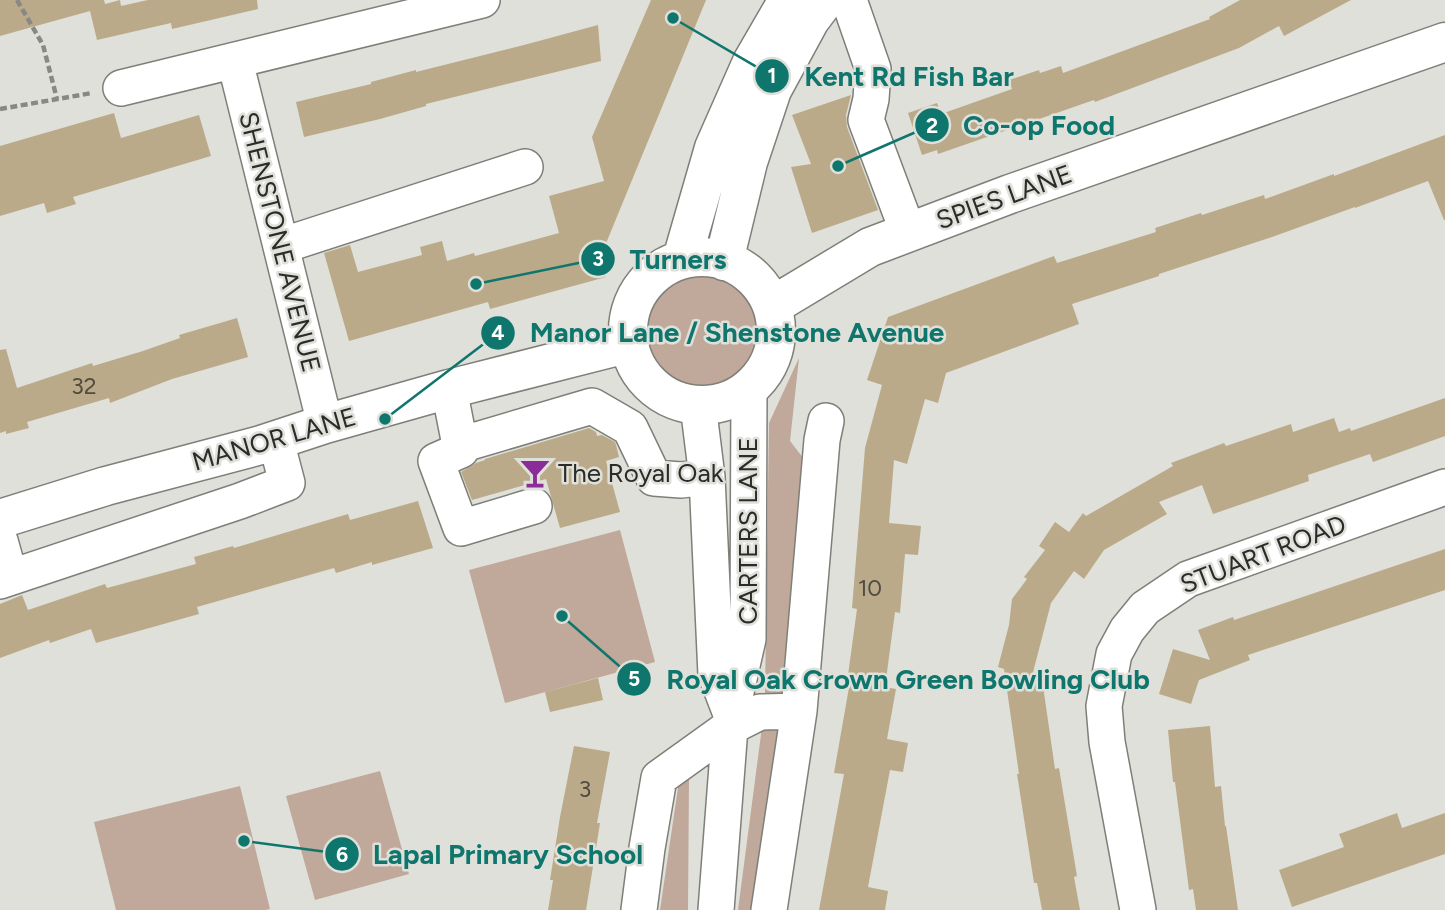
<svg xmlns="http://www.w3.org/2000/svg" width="1445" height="910" font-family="Figtree,sans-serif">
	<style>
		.green { fill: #c0a89a }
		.building { fill: #bbaa89 }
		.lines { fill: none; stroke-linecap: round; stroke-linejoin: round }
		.minor-casing { stroke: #7e7f79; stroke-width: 38 }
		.major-casing { stroke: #7e7f79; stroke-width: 41 }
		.path { stroke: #888984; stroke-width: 4.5; stroke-dasharray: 7 3.5; stroke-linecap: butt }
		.minor { stroke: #fff; stroke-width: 35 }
		.major { stroke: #fff; stroke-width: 38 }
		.labels { text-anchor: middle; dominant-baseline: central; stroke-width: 5; stroke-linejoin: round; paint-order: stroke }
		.number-label { font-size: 23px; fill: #4f4c41 }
		.street-label { font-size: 26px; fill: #2b2c29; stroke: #dfe0d9 }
		.poi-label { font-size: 26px; fill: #2b2c29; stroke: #dfe0d9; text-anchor: start }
		.leader { fill: none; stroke: #0f766e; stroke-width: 2.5 }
		.callout-dot { fill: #0f766e; stroke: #dfe0d9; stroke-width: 2.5 }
		.mark-label { font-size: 21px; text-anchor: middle; font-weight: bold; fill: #fff }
		.callout-label { font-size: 28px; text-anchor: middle; font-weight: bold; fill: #0f766e; stroke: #dfe0d9; stroke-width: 5; stroke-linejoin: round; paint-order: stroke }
	</style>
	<rect width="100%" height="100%" fill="#dfe0d9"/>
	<path class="green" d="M646 331a58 58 0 1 1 116 0a58 58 0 1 1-116 0Z
		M799,358l-9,83 17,22 -15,238 -27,-5 4,-273z
		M620,530l35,132 -150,41 -36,-133z
		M762,727l19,2 -23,181h-20z
		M380,771l29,103 -94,26 -29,-104z
		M689,779l-1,131h-28l19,-129z
		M240,786l30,123 -5,1h-149l-22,-88z"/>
	<path class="building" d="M0,0h104l1,4 15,-4 1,6 27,-6h109l1,9 -86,20 -1,-6 -74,17 -7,-29 -90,25z
		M651,0h55l-106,258 6,19 -116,32 -2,-7 -139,39 -25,-88 26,-8 8,27 64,-17 -2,-8 22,-6 5,20 27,-8 1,3 84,-23 -10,-37 55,-15 -12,-44z
		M1240,0h111l-67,36 -5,-10 -40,22 -144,54 -1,-2 -156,54 -1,-4 -15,5 -14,-42 29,-10 4,11 71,-25 -3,-9 30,-10 1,3 21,-7 2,7 147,-54 -1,-2z
		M598,25l3,36 -175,43v2l-46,13 -76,18 -8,-35 75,-18v-2l45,-12v2l108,-27z
		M851,95l-5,20 1,12 31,83 -66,23 -21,-66 20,-3 -19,-49z
		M114,113l7,25 78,-23 12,41 -138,41 3,7 -29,9 -3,-10 -44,13v-70z
		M1445,135v85h-1l-16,-39 -73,27v-1l-86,31 -110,36v2l-87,28 7,20 -133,49 -8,30 -13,-4 -18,65 -13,-4 -5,63 32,3 -3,29 -13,-1 -5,59 -5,-1 -10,75 11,2 -9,50 21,4 -5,29 -13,-2 -22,117 20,4 -3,19h-66l25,-136 -10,-1 17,-97 -3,-1 9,-66 -5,-1 13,-160 17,-63 -15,-5 21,-63 166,-61 3,7 99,-31 -1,-4 46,-15 1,2 62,-20 1,4 69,-25v2z
		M237,318l11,39 -76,22 -62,24 -1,-5 -82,24 2,6 -23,6v-3l-6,2v-83l6,-1 11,39 75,-25 1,3 50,-15 37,-13 -1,-3z
		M1445,398v38l-72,26 -3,-8 -62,21 1,6 -96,33 -11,-29 -43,17 8,12 -63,36 -20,29 -10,-8 -23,32 -20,77 11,-1 13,90 4,-1 18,108 -3,1 6,33h-38l-5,-27h-3l-17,-109h2l-15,-105 -6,-2 11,-42 3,-26 15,-20 -3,-2 21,-27 -6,-4 16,-24 14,10 14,-19 3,3 87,-50 -2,-3 53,-20 2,3 65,-22 2,8 41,-14 5,14 11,-4 1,3z
		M589,428l7,4 1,4 5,-1 13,7 1,3 3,12 -13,4 14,51 -60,16 -14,-49 -74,21 -11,-28 15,-9 9,-3v-1z
		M418,501l15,47 -61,17v-3l-36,11 -2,-5 -137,39 2,7 -103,29 -5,-14 -41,14 -1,-3 -49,18v-54l22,-9 6,15 77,-26 2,4 89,-24 -2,-7 39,-11 1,2 114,-34 2,6z
		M1445,549v41l-197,65 2,5 -51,20 -8,24 -32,-10 14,-45 37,11 -12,-30 35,-13 1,3z
		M598,678l5,22 -53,12 -5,-20z
		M1210,726l5,61 6,-1 4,40h1l12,84h-42l-3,-21 -4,1 -14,-108h-2l-5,-52z
		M574,746l36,6 -13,71h3l-14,87h-38l5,-30h-3l10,-63z
		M1397,813l5,15 43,-15v41l-153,53 -13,-37 65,-23 -5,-13z"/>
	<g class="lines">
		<g class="minor-casing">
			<path id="minor" d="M849,0l24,69 -2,30 -5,21 42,112
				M235,61l90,363
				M121,88l361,-88
				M281,246l244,-79
				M449,389l12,61 -25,11 25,67 73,-22
				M698,405l9,72 9,198 15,39
				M460,445l132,-39 38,22 24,50 27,2 26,-3
				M0,541l10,36
				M0,581l240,-80 47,-18 -11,-42
				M639,910l8,-62 12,-70 71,-51 30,-15 39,-1
				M716,910l15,-196 17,-75 1,-251
				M769,910l30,-199 23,-271 4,-19
				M1138,910l-31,-168 -3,-36 10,-52 13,-24 18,-22 43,-29 257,-92"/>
		</g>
		<g class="major-casing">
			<path id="major" d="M628 331a74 74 0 1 1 148 0a74 74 0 1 1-148 0Z
				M682,259l32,-111 38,-86 36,-62
				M724,261l24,-99 24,-72 38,-70 15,-20
				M772,306l98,-59 140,-53 435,-152
				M0,519l106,-33 155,-41 64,-21 124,-35 181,-46"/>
		</g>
		<path class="path" d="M17,0l26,45 14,54
			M0,109l92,-16"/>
		<use href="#minor" class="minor"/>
		<use href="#major" class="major"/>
	</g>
	<defs>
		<g id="bar-bare" transform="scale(2.415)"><path d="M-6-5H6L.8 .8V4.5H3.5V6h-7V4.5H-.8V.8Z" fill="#8a2d98" stroke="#dfe0d9" stroke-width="2.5" paint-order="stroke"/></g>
	</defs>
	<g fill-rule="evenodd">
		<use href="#bar-bare" x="535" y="473"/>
	</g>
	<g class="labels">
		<g class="number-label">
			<text x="84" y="386">32</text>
			<text x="870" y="588">10</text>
			<text x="585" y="789">3</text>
		</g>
		<g class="street-label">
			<text transform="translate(1004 197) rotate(-20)">SPIES LANE</text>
			<text transform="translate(280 242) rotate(76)">SHENSTONE AVENUE</text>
			<text transform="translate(274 439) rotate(-16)">MANOR LANE</text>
			<text transform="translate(748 531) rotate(-90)">CARTERS LANE</text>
			<text transform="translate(1263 554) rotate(-21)">STUART ROAD</text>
		</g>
		<g class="poi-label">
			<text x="558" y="473">The Royal Oak</text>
		</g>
	</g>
	<path class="leader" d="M673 18L772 76M838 166L932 125M476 284L598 259M385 419L498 333M562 616L634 679M244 841L342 854"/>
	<g class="callout-dot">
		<circle cx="673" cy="18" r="7"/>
		<circle cx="838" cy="166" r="7"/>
		<circle cx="476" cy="284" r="7"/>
		<circle cx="385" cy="419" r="7"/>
		<circle cx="562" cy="616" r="7"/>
		<circle cx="244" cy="841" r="7"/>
		<circle cx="772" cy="76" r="18"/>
		<circle cx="932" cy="125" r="18"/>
		<circle cx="598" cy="259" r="18"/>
		<circle cx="498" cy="333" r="18"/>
		<circle cx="634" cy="679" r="18"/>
		<circle cx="342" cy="854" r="18"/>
	</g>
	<g class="mark-label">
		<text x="772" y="83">1</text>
		<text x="932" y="133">2</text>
		<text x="598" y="266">3</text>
		<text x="498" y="340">4</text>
		<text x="634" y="686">5</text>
		<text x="342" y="862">6</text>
	</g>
	<g class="callout-label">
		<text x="909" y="86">Kent Rd Fish Bar</text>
		<text x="1039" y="135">Co-op Food</text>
		<text x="678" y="269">Turners</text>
		<text x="737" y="342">Manor Lane / Shenstone Avenue</text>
		<text x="908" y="689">Royal Oak Crown Green Bowling Club</text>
		<text x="508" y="864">Lapal Primary School</text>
	</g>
</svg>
